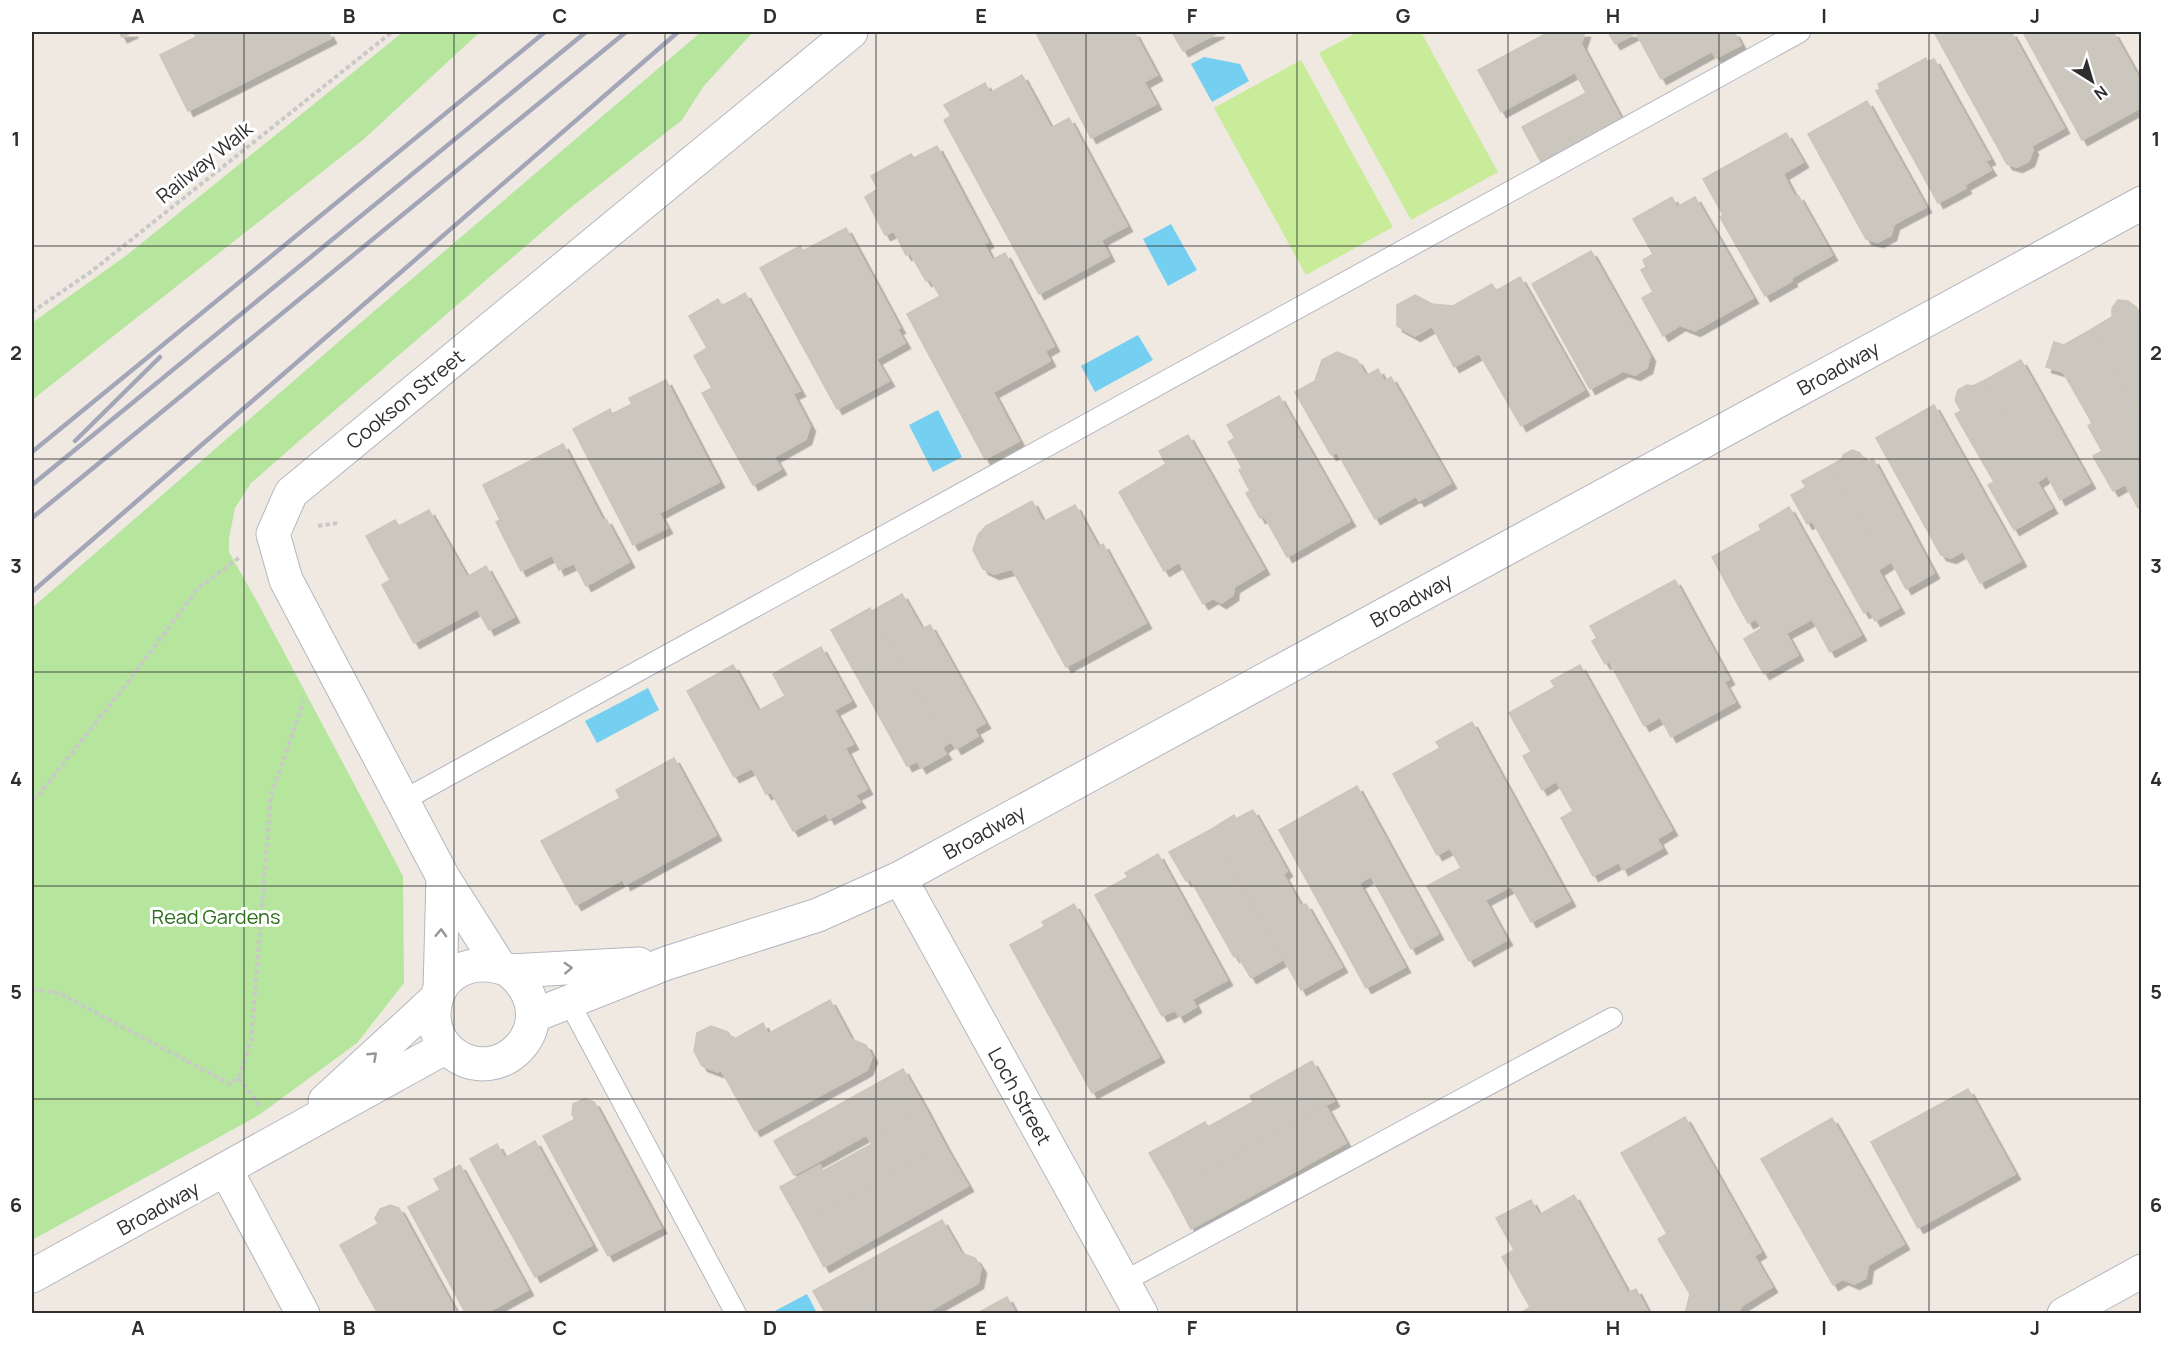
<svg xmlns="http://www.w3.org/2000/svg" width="2173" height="1345" font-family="Manrope,sans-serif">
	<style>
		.green { fill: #b6e59e }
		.pitch { fill: #c9ec9a }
		.water { fill: #75cff0 }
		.building { fill: #cbc7bf; stroke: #cbc5ba; stroke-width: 1.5; filter: url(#shadow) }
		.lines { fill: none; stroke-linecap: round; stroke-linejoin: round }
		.service-casing { stroke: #b4b7c1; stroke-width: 22 }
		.minor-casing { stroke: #b4b7c1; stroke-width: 35 }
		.tertiary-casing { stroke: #b4b7c1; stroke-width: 35 }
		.path { stroke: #c9c9c9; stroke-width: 4; stroke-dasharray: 4.5 3; stroke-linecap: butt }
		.service { stroke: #fff; stroke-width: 20 }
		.minor { stroke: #fff; stroke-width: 33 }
		.tertiary { stroke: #fff; stroke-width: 33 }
		.rail { stroke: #a3a6b8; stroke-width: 4.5 }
		.oneway { stroke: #969696 }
		.grid { fill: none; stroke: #2e2e2e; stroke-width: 1.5; stroke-opacity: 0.55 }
		.labels { text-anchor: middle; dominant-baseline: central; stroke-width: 6; stroke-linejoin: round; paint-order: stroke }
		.street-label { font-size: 20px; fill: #2e2e2e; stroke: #fff }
		.park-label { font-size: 20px; fill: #2c6e1b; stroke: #fff }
		.neatline { fill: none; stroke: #2e2e2e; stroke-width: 2 }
		.grid-label { font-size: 20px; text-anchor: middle; font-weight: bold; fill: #2e2e2e }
	</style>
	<defs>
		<filter id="shadow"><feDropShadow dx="5.5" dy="5.5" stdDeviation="0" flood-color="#0004"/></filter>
	</defs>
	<rect width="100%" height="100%" fill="#efe9e1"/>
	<path class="green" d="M403,32h77l-116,107 -332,261v-77l95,-68z
		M701,32h52l-50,55 -21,33 -112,88 -272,234 -47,41 -16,25 -6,30v14l31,55 143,269 1,107 -47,60 -98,72 -227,125v-632l326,-283z"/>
	<path class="pitch" d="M1358,32h63l77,140 -87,48 -92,-167z
		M1301,60l92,167 -87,48 -92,-167z"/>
	<path class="water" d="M1204,57l36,7 9,17 -37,21 -21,-38z
		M1171,224l26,46 -29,16 -25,-47z
		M1138,335l15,25 -58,32 -14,-26z
		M938,410l24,47 -29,15 -24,-47z
		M648,688l11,22 -62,33 -12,-22z
		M807,1294l10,19h-46z"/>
	<path class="building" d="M119,32h14l-11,5z
		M194,32h134l3,6 -143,73 -28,-56 36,-18z
		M1039,32h95l23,43 -13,7 12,22 -65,34 -55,-105z
		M1172,32h47l-36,19z
		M1549,32h36l-4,12 40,75 -80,43 -19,-35 64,-34 -11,-21 -74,40 -23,-42z
		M1608,32h126l7,13 -25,13 -4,-7 -51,28 -25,-46 -21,11z
		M1934,32h77l53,96 -33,18 2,3 -4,12 -12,6 -10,-3z
		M2023,32h90l29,52v15l-4,10 -56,31z
		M1926,58l1,4 7,-3 56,100 -5,2 6,9 -27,15 2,3 -28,15 -62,-112 4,-2 -2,-5z
		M1022,75l29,53 18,-10 58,108 -26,14 8,16 -70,38 -95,-174 7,-4 -7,-11 41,-22 5,10z
		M1867,101l59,106 -32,17 -3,11 -13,7 -12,-3 -58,-105z
		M1786,133l17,29 -20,12 12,23 3,-2 34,60 -41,23 1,3 -27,15 -45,-79 3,-2 -20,-36z
		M937,146l51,96 -4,2 8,16 13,-7 49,93 -9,5 5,10 -57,31 26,49 -34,18 -78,-145 33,-18 -10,-17 -4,2 -16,-28 -4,2 -12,-24 -9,4 -20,-38 13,-8 -7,-13 40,-22 3,4z
		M1672,197l5,10 18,-10 58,101 -58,33 -15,-6 -17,11 -21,-38 11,-6 -12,-22 5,-3 -3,-7 10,-6 -20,-35z
		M846,228l54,100 -3,1 8,14 -29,16 13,22 -52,28 -77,-141 40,-22 3,5z
		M1591,251l59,105 -3,12 -12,7 -12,-4 -33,18 -58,-105z
		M1520,277l64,113 -63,36 -42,-73 -25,14 -22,-41 -17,10 -18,-10v-21l18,-10 17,9 21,2 39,-22 4,7z
		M745,293l55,98 -7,3 17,32 -4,13 -32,18 7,12 -28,16 -51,-92 10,-5 -18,-32 13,-8 -18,-32 29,-17 4,7z
		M2118,300l10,1 8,6 6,10v101l-50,-89 20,-12v-9z
		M2092,329l50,89v88l-4,2 -13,-24 -12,7 -20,-35 9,-5 -14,-25 4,-3 -29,-51 -17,-5 8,-25 10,3z
		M1337,352l20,8 9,16 12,-7 6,12 7,-4 60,106 -32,18 -3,-5 -41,23 -38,-67 -6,3 -36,-63 20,-11 7,-21z
		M2021,360l69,123 -30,17 -13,-25 -5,4 -57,-99z
		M666,380l53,102 -60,31 8,15 -34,17 -60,-116 37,-20 2,5 20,-10 -3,-6z
		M1985,380l57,99 -5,3 15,26 -38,22 -26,-45 6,-3 -39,-68 6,-3 -6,-11 3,-10 9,-5 6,1z
		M1279,396l71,125 -63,36 -23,-41 -4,2 -14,-25 4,-2 -11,-21 3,-2 -14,-26 7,-4 -8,-13z
		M1934,405l87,156 -41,22 -17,-32 -12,7 -10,-3 -65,-117z
		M1188,435l76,134 -30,18 -1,8 -12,8 -8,-5 -10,6 -24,-42 -15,9 -45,-79 47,-28 -7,-13z
		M563,444l40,77 3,-2 23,43 -43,24 -12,-23 -15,7 -7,-15 -31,16 -25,-49 4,-2 -17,-35z
		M1852,450l8,3 6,10 7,-4 61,114 -28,16 -15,-28 -5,4 -56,-99 12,-7 1,-4z
		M1830,466l56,99 -8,5 21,38 -24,13 -6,-11 -5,3 -52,-92 -5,3 -16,-29 15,-8 -4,-6z
		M1032,501l11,21 32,-17 23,42 5,-3 43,79 -80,44 -54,-98 -18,5 -11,-5 -10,-19 5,-15 8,-9z
		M1789,507l72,128 -31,17 -18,-33 -26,14 12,22 -34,19 -20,-35 18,-11 -6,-9 -8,4 -36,-66 49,-27 -2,-5z
		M429,510l38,67 19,-11 28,51 -25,13 -12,-21 -63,34 -32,-58 8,-5 -24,-44 29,-16 4,6z
		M1675,580l54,99 -5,3 11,20 -64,35 -11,-20 -16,9 -35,-65 -4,3 -13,-23 5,-3 -7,-12z
		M902,594l20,35 8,-4 55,98 -11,6 4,7 -22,13 -4,-7 -5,2 -75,-133z
		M870,608l77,136 -5,4 4,6 -25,14 -4,-7 -10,5 -76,-136z
		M821,647l30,54 -17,9 19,34 -8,4 22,41 -12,6 5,7 -31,17 -3,-6 -33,18 -22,-39 -5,2 -14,-26 -18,9 -47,-86 46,-26 25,46 27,-15 -12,-22z
		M1580,665l92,165 -15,9 5,9 -39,22 -4,-8 -26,14 -32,-58 12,-7 -17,-30 -14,9 -19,-34 8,-4 -22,-39 46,-26 -4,-6z
		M1472,722l98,179 -39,21 -20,-36 -26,14 22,40 -38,21 -42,-75 34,-18 -11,-20 -13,7 -44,-81 47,-26 -4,-6z
		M674,758l42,77 -91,50 -2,-6 -47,26 -35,-64 79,-43 -4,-8z
		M1357,786l81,148 -27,15 -40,-73 -12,7 46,84 -39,21 -87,-158z
		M1253,810l34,61 -4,3 18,32 5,-2 36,63 -41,23 -91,-160 24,-15 2,4z
		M1210,830l74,129 -33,19 -14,-23 -3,2 -44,-78 -4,2 -17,-29z
		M1158,854l69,126 -35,19 4,8 -17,10 -4,-7 -13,6 -67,-121 33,-18 -3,-4z
		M1074,904l85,153 -67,36 -82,-148 35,-19 -3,-4z
		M830,1000l21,39 15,6 6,12 -5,13 -112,61 -34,-61 -3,2 -16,-6 -8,-15 3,-18 14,-7 17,6 5,8 30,-17 5,11z
		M1312,1061l22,40 -163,90 -22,-38 56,-31 3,5 45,-25 -3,-6z
		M903,1069l22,39 -56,31 -3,-4 -72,40 -20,-34z
		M1968,1089l47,85 -97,54 -47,-86z
		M584,1099l10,3 67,126 -53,28 -65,-120 32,-17 -3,-5 1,-10z
		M1325,1105l21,38 -155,86 -20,-38z
		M925,1108l19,36 -143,80 -21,-37 40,-22 3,6 49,-27 -3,-5z
		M1685,1117l76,135 -7,4 18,31 -31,19 -2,8h-54l5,-20 -32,-55 9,-5 -46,-81z
		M1832,1118l72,126 -36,21 -2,13 -12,6 -11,-5 -10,6 -72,-126z
		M535,1141l57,104 -57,32 -65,-118 27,-15 8,14z
		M944,1144l24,42 -144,81 -23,-43z
		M460,1165l68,125 -44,24h-18l-58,-107 32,-17 -6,-11z
		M1574,1195l54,98 8,-4 13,25h-130l11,-7 -28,-50 12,-7 -18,-32 35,-18 8,15z
		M390,1205l9,3 58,106h-79l-38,-69 38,-21 -3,-6 5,-9z
		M942,1220l19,33 14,5 6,10 -3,15 -54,31h-98l-13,-23z
		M1007,1297l9,17h-40z"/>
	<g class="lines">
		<g class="service-casing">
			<path id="service" d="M402,801l1398,-769
				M569,1002l167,312
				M1123,1282l489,-264"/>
		</g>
		<g class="minor-casing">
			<path id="minor" d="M900,878l241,436
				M500,967l-57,-90 -120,-227 -37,-70 -13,-46 18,-41 560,-461
				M440,990l3,-113
				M226,1170l77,144
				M2064,1314l78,-43"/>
		</g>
		<g class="tertiary-casing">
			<path id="tertiary" d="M510,971c59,52 -11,122 -60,80 -10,-9 -16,-23 -16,-37 1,-42 40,-59 76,-43l129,-7
				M533,1016l134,-53 151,-48 82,-37 1242,-675
				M325,1101l111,-102
				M32,1276l414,-229"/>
		</g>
		<path class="path" d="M32,312l60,-41 300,-239
			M318,526l20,-3
			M32,799l9,-7 87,-110 70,-94 42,-31
			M32,989l27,4 171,91 9,-6 12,-38 20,-245 33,-94
			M239,1078l21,28"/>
		<use href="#service" class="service"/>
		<use href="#minor" class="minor"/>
		<use href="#tertiary" class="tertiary"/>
		<path class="rail" d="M75,441l85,-84
			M32,452l513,-420
			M32,485l554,-453
			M32,518l594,-486
			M32,592l646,-560"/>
	</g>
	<defs><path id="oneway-chevron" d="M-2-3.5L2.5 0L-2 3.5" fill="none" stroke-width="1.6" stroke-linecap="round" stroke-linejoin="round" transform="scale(1.5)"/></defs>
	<g class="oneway">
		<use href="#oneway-chevron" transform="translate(441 933) rotate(-88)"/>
		<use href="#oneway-chevron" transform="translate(568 968) rotate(-3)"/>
		<use href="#oneway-chevron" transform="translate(373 1056) rotate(-43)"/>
	</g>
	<path class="grid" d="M244,32v1282M454,32v1282M665,32v1282M876,32v1282M1086,32v1282M1297,32v1282M1508,32v1282M1719,32v1282M1929,32v1282M32,246h2110M32,459h2110M32,672h2110M32,886h2110M32,1099h2110"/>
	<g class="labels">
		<g class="street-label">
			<text transform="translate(204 162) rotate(-39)">Railway Walk</text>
			<text transform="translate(1838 368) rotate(-29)">Broadway</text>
			<text transform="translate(405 399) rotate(-39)">Cookson Street</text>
			<text transform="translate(1411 600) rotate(-29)">Broadway</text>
			<text transform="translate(984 832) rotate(-29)">Broadway</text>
			<text transform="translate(1020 1096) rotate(61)">Loch Street</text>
			<text transform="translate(158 1208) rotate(-29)">Broadway</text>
		</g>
		<g class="park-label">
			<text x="216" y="916">Read Gardens</text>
		</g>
	</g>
	<rect width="2173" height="1345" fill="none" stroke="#ffffff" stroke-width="66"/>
	<g transform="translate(2092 81) rotate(143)" stroke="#ffffff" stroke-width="4.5" paint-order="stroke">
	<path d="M0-4.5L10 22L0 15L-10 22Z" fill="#2e2e2e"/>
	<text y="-9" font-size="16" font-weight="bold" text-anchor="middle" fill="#2e2e2e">N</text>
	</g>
	<rect x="33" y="33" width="2107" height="1279" class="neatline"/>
	<g class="grid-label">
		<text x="138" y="23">A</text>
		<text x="349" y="23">B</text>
		<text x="560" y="23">C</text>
		<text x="770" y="23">D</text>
		<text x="981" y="23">E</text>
		<text x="1192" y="23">F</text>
		<text x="1403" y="23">G</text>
		<text x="1613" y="23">H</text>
		<text x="1824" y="23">I</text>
		<text x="2035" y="23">J</text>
		<text x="16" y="146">1</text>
		<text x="2156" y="146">1</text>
		<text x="16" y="360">2</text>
		<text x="2156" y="360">2</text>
		<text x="16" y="573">3</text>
		<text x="2156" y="573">3</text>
		<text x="16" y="786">4</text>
		<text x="2156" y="786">4</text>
		<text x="16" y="999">5</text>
		<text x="2156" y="999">5</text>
		<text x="16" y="1212">6</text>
		<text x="2156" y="1212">6</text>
		<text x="138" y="1335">A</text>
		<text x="349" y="1335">B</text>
		<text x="560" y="1335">C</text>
		<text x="770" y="1335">D</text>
		<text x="981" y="1335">E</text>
		<text x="1192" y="1335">F</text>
		<text x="1403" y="1335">G</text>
		<text x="1613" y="1335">H</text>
		<text x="1824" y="1335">I</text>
		<text x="2035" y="1335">J</text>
	</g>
</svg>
